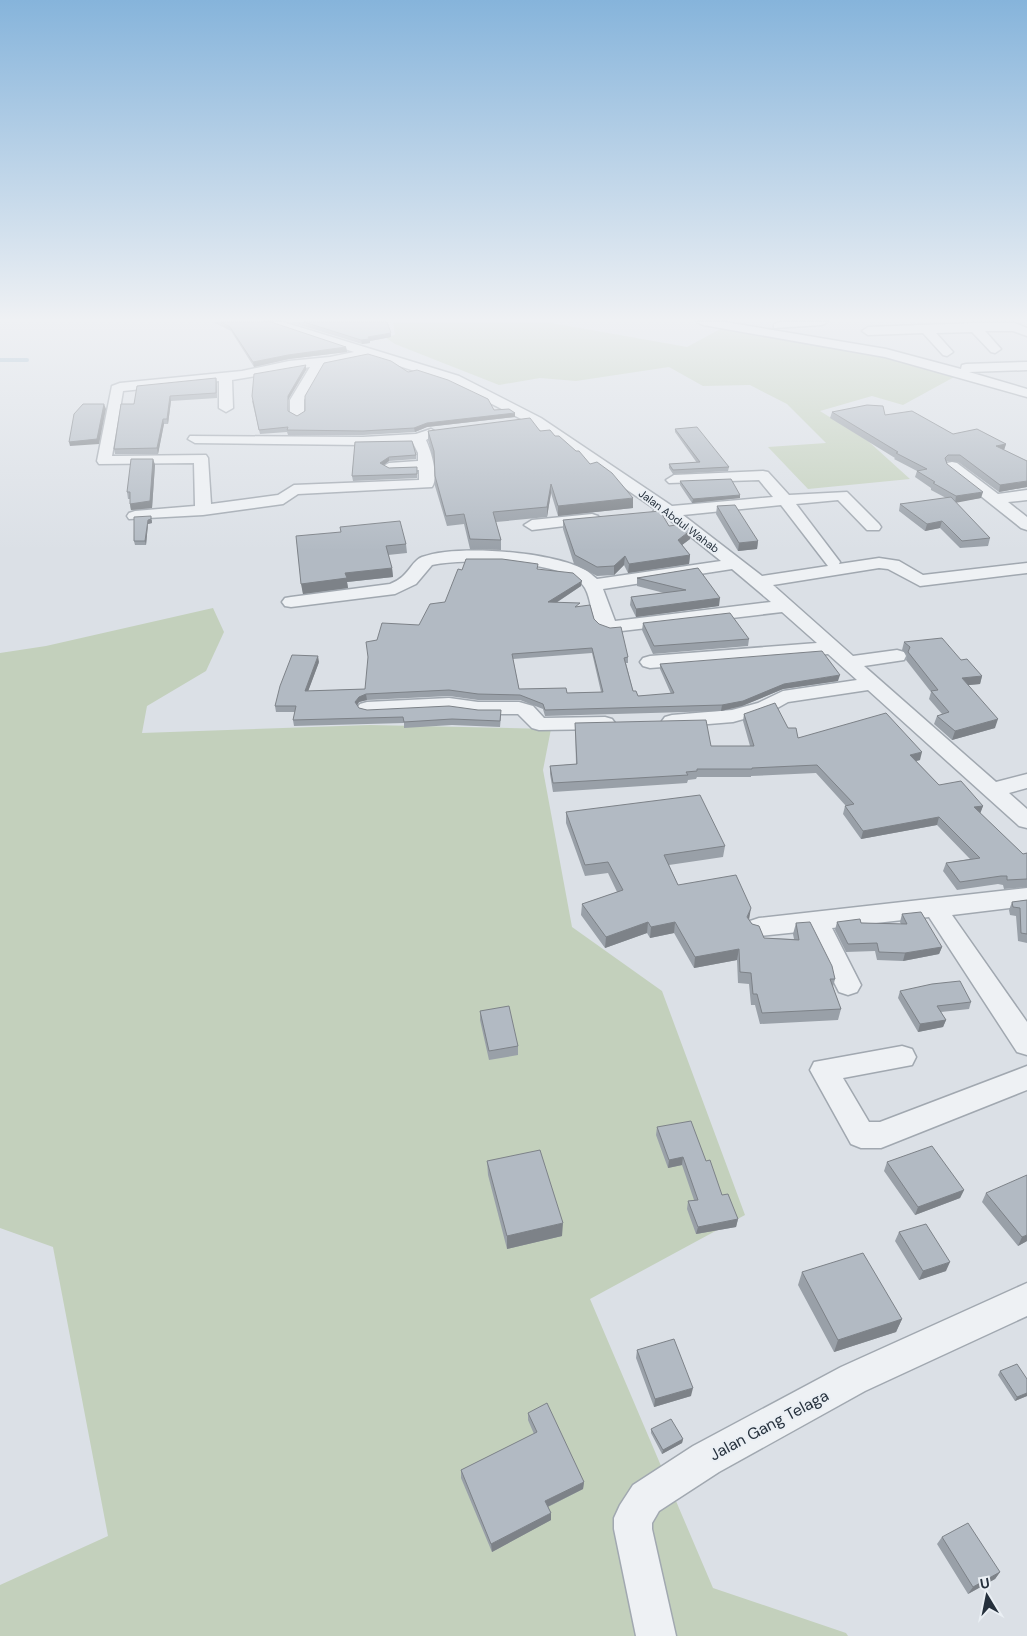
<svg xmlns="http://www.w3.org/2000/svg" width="1027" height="1636" font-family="'DM Sans',sans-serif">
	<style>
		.green { fill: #c3d0bc }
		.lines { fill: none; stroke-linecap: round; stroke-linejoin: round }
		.stream { stroke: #94b3c8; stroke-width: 4 }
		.minor-casing { stroke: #a1a8b0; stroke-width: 3 }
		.minor { fill: #eef1f4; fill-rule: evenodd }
		.wall { fill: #99a0a8; fill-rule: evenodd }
		.shaded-wall { fill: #7d8288 }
		.building { fill: #b2bac3; stroke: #7d8288; fill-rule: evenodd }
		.labels { text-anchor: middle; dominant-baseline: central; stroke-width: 4; stroke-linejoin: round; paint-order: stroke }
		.far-street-label { font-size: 11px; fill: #25303c; stroke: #eaeff4 }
		.near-street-label { font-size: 16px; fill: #25303c; stroke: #eaeff4 }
	</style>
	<rect width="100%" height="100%" fill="#dbe0e6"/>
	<path class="green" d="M393,322h153l141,25 37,-20 154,27 78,22 -53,29 -31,-9 -52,15 48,30 42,38 -102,10 -40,-42 58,-4 -39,-39 -37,-19 -47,1 -34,-19 -93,14 -36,-3 -41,7 -104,-41 -10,-7 10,-2z
		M213,608l11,24 -18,39 -59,35 -5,27 228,-8 181,4 -8,41 29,157 90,64 83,224 -155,84 123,289 133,45 2,3h-848v-51l108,-49 -55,-289 -53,-19v-575l46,-7z"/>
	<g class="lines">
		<path class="stream" d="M0,360h27"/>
		<g class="minor-casing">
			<path id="minor" d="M264,322h19l176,54 82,42 131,88 101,-9 -14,-17 -90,3 -3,-3 8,-5 89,-4 5,1 21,23 58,-3 32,32 2,3 -2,3h-12l-29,-30 -42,4 44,58 -1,2 40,-6 20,3 24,14 104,-12v10l-107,13 -32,-17 -9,-1 -106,17 80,71 44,-6 7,2 2,4 -2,4 -40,6 132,116 31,-8v14l-18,5 18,16v19l-8,-2 -151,-136 -80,12 -16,9 -39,11 -61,5 -7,-2 -3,-4 3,-4 7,-2 60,-5 26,-7 25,-12 74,-11 -29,-26 -178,14 -7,-2 -3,-4 3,-4 7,-2 167,-13 -35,-31 -169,20 -14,-4c-9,-12 -7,-28 -14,-40 -16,-29 -123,-30 -153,-23l-16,19 -21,10 -104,13 -6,-1 -3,-4 3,-4 6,-1 99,-13c19,-7 21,-23 32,-27 36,-13 125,-5 159,11 6,2 11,7 16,11l124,-18 -56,-45 -10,-1 -2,-3 2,-3 -124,-85 -82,-42 -81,-26 -45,9 -19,35v15l-7,4 -7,-4v-15l20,-33 -78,13 1,28 -7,4 -7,-4v-27l-96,10 -11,65 94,-1 2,3 3,46 67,-9 16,-10 125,-5v-10l-30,1 -7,-4 7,-4 29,-2v-8l-5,-10 -50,2 -168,-2 -7,-4 2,-3 173,1 53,-3 15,-5 7,4 -12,7c5,11 13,37 6,47l-134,7 -15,10 -80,11 -74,4 -2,-3 2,-3 6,-2 60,-5 -1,-43 -95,1 -2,-3 15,-75 8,-3 122,-12 47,-10 41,-4 24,-5zM781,505l47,61 -66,10 -79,-61zM732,569l39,33 -156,19 -12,-32z
				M697,322h28l161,27 75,20 1,-4 4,-1 61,-2v8l-58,2 58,17v8l-142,-40 -182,-32z
				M780,322h48l-6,3 -48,3v-4z
				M974,323h41l12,5v8l-14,-5h-28l16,18 -6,4 -4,-1 -19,-20 -36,1 17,19 -6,4 -4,-1 -20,-22 -55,2 -6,-4 6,-4z
				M952,462l5,1 41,31 29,-4v10l-19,2 19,15v13l-6,-2 -74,-59 -2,-3 2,-3z
				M592,514l6,2 2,3 -2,3 -66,8 -8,-5 8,-5z
				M449,698l29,4h41l14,4 11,12 61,-1 7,2 3,4 -3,4 -7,2 -66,1 -7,-2 -14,-14h-40l-29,-4 -82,4 -7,-2 -3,-4 3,-4 7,-2z
				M1027,888v18l-75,9 75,107v33l-10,-3 -88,-135 -97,11 29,57 -4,7 -9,3 -9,-3 -31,-61 -49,5 -9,-3 -3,-6 3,-6 9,-3z
				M902,1046l10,3 4,8 -4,8 -69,13 26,44h11l147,-56v24l-146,58h-20l-10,-4 -41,-74 4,-8z
				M1027,1283v33l-162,75 -146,81 -60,39 -7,12v6l24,107h-40l-22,-107v-11l6,-13 13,-20 60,-39 148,-79z"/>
		</g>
		<use href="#minor" class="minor"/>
	</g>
	<path class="wall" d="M213,322h58l75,25 1,5 -58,7 -35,8 -23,-36z
		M290,322h97l4,11v4l-21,4v2l-8,1z
		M306,365v5l-18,30v11l9,5 111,-44 86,38 21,7 -88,10 -12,5 -52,3h-75l-1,-3 -27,2 -8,-33z
		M216,378l1,5v15l-46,3 -3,23h-4l-6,30h-43l-1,-5 20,-45z
		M832,412l53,3 68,19 53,10 -2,6 23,11v26l-28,5 -41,-30 -11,-1v3l34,34 -26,4 35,36 -2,8 -28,2 -20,-20 -15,3 -26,-20 1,-7 46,-6 -15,-8v-2l-16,-11 2,-6 -23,-12 1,-1 -65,-40z
		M675,429l54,38 -1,4 -55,3 -4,-6v-4l28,-1 -22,-31z
		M428,431h112l15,5 35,28 43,44 -75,8 -7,-23 -4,24 -51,5 5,18v10l-31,-1 -6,-25 -17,2 -12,-40 -1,-25 -6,-21z
		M355,442l61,13v4l-27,2 -6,4 6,3 28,-1v11l-64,3 -1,-5z
		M153,459l2,6 -3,43 -21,2 -1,-6v-5h-2l-1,-7z
		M680,481l60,14v3l-48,5 -12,-18z
		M717,506l41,35 -1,8 -19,2 -22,-37z
		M134,517l18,3v3l-4,1 -2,21h-11l-1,-4z
		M563,520l106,6 21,13 -8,6 8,10 -1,9 -61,9 -4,-8 -10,10 -17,1 -23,-12 -11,-35z
		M296,536l110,8 1,9 -19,2 4,13 1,9 -46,5 1,6 -45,6z
		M698,568l21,38 -83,11 -6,-12 1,-8 33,-4 -27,-7v-8z
		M537,569l44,17 -25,17 23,4 15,12 34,38v6h-2l7,28 5,5 33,-2 -11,-25v-5l178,17 -55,8 -41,17 -21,5 -176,5 -2,-7 -23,-9h-42l-29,-4 -82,4 -8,2 -2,4 2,2 8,2 134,6 -1,11 -48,-2 -48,3v-5l-110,3 -1,-6 2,-8h-19l-1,-6 44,-44 -11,29 57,-2 12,-49 42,-15 26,-23zM592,653l9,39 -34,1 -48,-4 -6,-30z
		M643,623l106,16 -1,7 -95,8 -11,-24z
		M904,642l57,18 21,16 -2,8 -12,1 27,43 -43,12 -18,-16 3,-8 5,-2 -13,-15 2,-7 -25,-32 1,-5 -5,-5z
		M744,714l44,14 10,10 122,22 -4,1 23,24 44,21 -3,7 43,41 4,-1v34l-23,2 -1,-4 -5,-1 -41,6 -14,-19 3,-8 24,-4 -33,-34 -76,14 -18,-25 2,-8h1l-30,-33 -65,3v1h-54l-1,2 -8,1 -1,3 -134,9 -3,-18v-8l26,-2 -1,-41 136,23h39l-7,-25z
		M566,812l159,34 -2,11 -54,8 9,20 71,35 3,4 12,14 30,1 -1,-5 3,-11 39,56 -2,8 8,22 -3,11 -78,4 -5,-19h-4l-2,-21 -11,-1 -1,-23 -43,8 -20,-35 -24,5 -3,-5 -42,15 -24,-33 1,-11 35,-12 -9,-19 -23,3 -19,-53z
		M1027,900v43l-9,-2 -2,-25 -6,-1 -1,-5 3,-8z
		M902,914l40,33 -3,7 -36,7 -26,-1 -2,-9 -29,1 -11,-22 2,-8 64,2 -1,-2z
		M900,991l71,11 -2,7 -28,3 5,8 -3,7 -25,5 -20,-34z
		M480,1011l38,35v9l-29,5 -9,-40z
		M657,1127l49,34 16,34 16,24 -2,8 -40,7 -9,-25 1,-8 6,-1 -12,-35 -14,3 -12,-33z
		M487,1161l75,75 -55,13 -19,-74z
		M887,1162l77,28 -4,8 -45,17 -31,-44z
		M986,1193l41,48 -9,5 -36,-44z
		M899,1232l47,39 -27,9 -24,-39z
		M802,1272l100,47 -6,13 -62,20 -36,-67z
		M637,1350l54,46 -37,11 -18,-49z
		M1000,1371l27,8v17l-12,5 -17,-26z
		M528,1413l56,69 -1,7 -35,18 3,6v7l-59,32 -31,-74v-8l73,-36 -6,-14z
		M651,1429l32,10 -1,4 -20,11 -11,-21z
		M942,1537l58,35 -5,7 -27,15 -31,-50z"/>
	<path class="shaded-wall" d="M391,333v4l-21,4v2l-8,1 -1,-4 7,-3z
		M346,347l1,5 -58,7 -35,8 -1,-5 35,-7z
		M306,365v5l-18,30v15v-19z
		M170,396l1,5 -3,23 -1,-5z
		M104,404l2,5 -7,35 -29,2 -1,-4z
		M515,413v4l-88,10 -12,5 -1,-4 13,-5z
		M163,419l1,5 -6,30 -1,-6z
		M1006,444l-2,6 -8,-4z
		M389,457v4l-9,7v-5z
		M153,459l2,6 -3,43 -21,2 -1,-6z
		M1027,481v6l-28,5 1,-7z
		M551,484v9l-4,24v-10z
		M983,492l-2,6 -26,5 1,-7z
		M740,495v3l-48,5 1,-4z
		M633,498v10l-75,8v-10z
		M151,516l1,7 -4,1 -2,21 -1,-4 3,-21z
		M942,521l-2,7 -15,3 2,-7z
		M691,530l-1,9 -12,9v-8z
		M758,541l-1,8 -19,2 1,-8z
		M690,555l-1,9 -61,9 1,-9z
		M625,556l-1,9 -10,10v-9z
		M392,568l1,9 -46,5 1,6 -45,6 -2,-10 44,-11z
		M582,581l-1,5 -33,22v-6z
		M720,598l-1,8 -83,11v-8z
		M318,656l1,6 -13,35 -1,-6z
		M840,675l-2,6 -55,8 -41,17 -21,5 1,-6 62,-21z
		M982,676l-2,8 -21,2 3,-8z
		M366,694l1,6 -8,2 -4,6v-6l4,-5z
		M998,719l-3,9 -43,12 3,-9z
		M922,752l-2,8 -12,3 2,-8z
		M983,806l-3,8 -6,-7z
		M939,817l-2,8 -76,14 2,-8z
		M751,908l-2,12 -2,-3z
		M648,922l-1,11 -42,15 1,-11z
		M675,922l-1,11 -24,5 1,-11z
		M942,947l-3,7 -36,7 2,-8z
		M739,949l-2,11 -43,8 1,-11z
		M946,1020l-3,7 -25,5 2,-8z
		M683,1157l-1,8 -14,3 1,-8z
		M964,1190l-4,8 -45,17 3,-8z
		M738,1219l-2,8 -40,7 2,-7z
		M563,1223l-1,13 -55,13v-13z
		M1027,1235v6l-9,5 4,-9z
		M950,1262l-4,9 -27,9 4,-9z
		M902,1319l-6,13 -62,20 4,-12z
		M693,1388l-2,8 -37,11 1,-8z
		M1027,1393v3l-12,5 2,-4z
		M683,1439l-1,4 -20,11 1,-4z
		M584,1482l-1,7 -38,19v-7z
		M551,1513v7l-59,32 -1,-8z
		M1000,1572l-5,7 -27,15 5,-7z"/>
	<path class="building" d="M221,322h50l75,25 -58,8 -35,7 -23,-35z
		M304,322h83l4,11 -23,4 1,2 -8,1z
		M368,354l23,7 17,11 9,-2 31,10 40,19 6,11 15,-1 6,4 -88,10 -13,5 -51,3 -76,-1 1,-3 -29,3 -7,-34 2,-22 52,-9 -18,31v15l9,5 8,-5v-15l19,-33z
		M216,378v15l-46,3 -3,23h-4l-6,29 -43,1 7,-45h13l3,-18z
		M83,404h21l-7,35 -28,3 5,-28z
		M867,405l16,1 2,9 27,-4 41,23 24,-5 29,15 -10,2 31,15v20l-27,4 -40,-30h-12l-3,3 2,6 36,28 -27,4 -23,-13 2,-1 -18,-11 10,-2 -31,-16 2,-1 -66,-40z
		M530,418l10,13 10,-1 5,6h4l17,15h3l11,13 7,-2 15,11 21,25 -75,8 -7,-22 -4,23 -54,5 8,28 -31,-1 -6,-25 -18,2 -11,-40 -1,-25 -6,-20z
		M697,427l32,40 -56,3 -4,-6 31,-2 -25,-33z
		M412,441l4,14 -27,2 -9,6 9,5 28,-1v7l-65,2 3,-34z
		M131,459h22l-3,42 -20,3v-12h-3z
		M731,479l9,16 -47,4 -13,-18z
		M951,497l39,41 -28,3 -20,-20 -15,3 -27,-20z
		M735,505l23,36 -19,2 -22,-37z
		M660,511l9,15 15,-2 7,6 -13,10 12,15 -61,9 -4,-8 -11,10 -17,1 -22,-12 -12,-35z
		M151,516v3l-3,1 -3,21h-11v-24z
		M400,521l6,23 -20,2 6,22 -47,5 2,5 -46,6 -5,-48 45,-4 -1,-5z
		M466,559h36l36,5 -1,5 36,4 9,8 -34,21 32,1 -5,4 15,-2 4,14 5,5 11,4 11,-1 7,30 -4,1 9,33h3l2,5 36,-3 -14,-29 162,-13 18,24 -56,9 -41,17 -21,4 -177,5 -2,-6 -23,-9 -42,-1 -29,-4 -83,4 -7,3 -4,5 4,6 8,2 82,-4 29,4h23l-1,11 -48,-2 -48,3 -1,-5 -110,3 3,-14h-21l5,-20 12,-31 26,1 -13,35 60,-2 3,-32 -2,-15 11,-2 5,-17 37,2 11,-21 15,-2 13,-33 4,1zM592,648l11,44 -36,1 -1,-5 -47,1 -7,-35z
		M698,568l22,30 -84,11 -5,-12 55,-7 -49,-12z
		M730,613l19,26 -95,7 -11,-23z
		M942,638l19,22 6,-1 15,17 -20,2 36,41 -43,12 -18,-15 12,-4 -18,-21 7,-1 -30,-38 2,-5 -6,-5z
		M775,703l13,25h8l2,10 88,-25 36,39 -12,3 29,30 22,-4 22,25 -9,1 49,47 4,-1v26l-20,1v-4h-6l-41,6 -14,-19 34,-5 -41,-41 -76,14 -18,-25 9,-2 -37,-39 -65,3v1h-55v2l-11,1 2,3 -135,8 -3,-17 27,-2 -2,-41 131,-3 5,26h43l-10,-32z
		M700,795l25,51 -61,9 14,30 58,-10 15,33 -4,9 5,7 7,2 5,12 35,2 -3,-17 14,-1 22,44 3,13h-5l11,30 -79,4 -5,-19h-4l-2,-21 -11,-1 -1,-23 -44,8 -20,-35 -24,5 -3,-5 -42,15 -24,-33 41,-14 -15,-28 -23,3 -19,-53z
		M1027,900v34l-6,-1 -1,-25 -7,-1 -1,-5z
		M921,912l21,35 -37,6 -26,-1 -2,-9 -29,1 -11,-22 23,-3 1,4 46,1 -5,-10z
		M960,981l11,21 -34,4 9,14 -26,4 -20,-33 32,-7z
		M509,1006l9,40 -29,5 -9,-40z
		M691,1121l15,40 4,-1 12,35 6,-1 10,25 -40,8 -10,-26 10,-1 -15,-43 -14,3 -12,-33z
		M932,1146l32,44 -46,17 -31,-45z
		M540,1150l23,73 -56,13 -20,-75z
		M1027,1175v60l-5,2 -36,-44z
		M926,1224l24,38 -27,9 -24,-39z
		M863,1253l39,66 -64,21 -36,-68z
		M674,1339l19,49 -38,11 -18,-49z
		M1017,1364l10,15v14l-10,4 -17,-26z
		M547,1403l37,79 -39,19 6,12 -60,31 -30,-74 76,-38 -9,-19z
		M671,1419l12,20 -20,11 -12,-21z
		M968,1523l32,49 -27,15 -31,-50z"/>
	<linearGradient id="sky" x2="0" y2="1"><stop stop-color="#86b4db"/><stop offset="0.58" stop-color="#eff1f4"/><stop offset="1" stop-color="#eff1f4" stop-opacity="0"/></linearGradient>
	<rect width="1027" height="551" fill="url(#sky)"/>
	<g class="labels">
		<g class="far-street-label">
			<text transform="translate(679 521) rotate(37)">Jalan Abdul Wahab</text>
		</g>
		<g class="near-street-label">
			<text transform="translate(769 1425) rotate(-28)">Jalan Gang Telaga</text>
		</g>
	</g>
	<g transform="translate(987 1596) rotate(350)" stroke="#eaeff4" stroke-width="4" paint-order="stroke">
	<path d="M0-4L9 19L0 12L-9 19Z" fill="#25303c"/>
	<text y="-8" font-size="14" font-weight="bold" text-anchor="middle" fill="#25303c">U</text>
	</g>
</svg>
